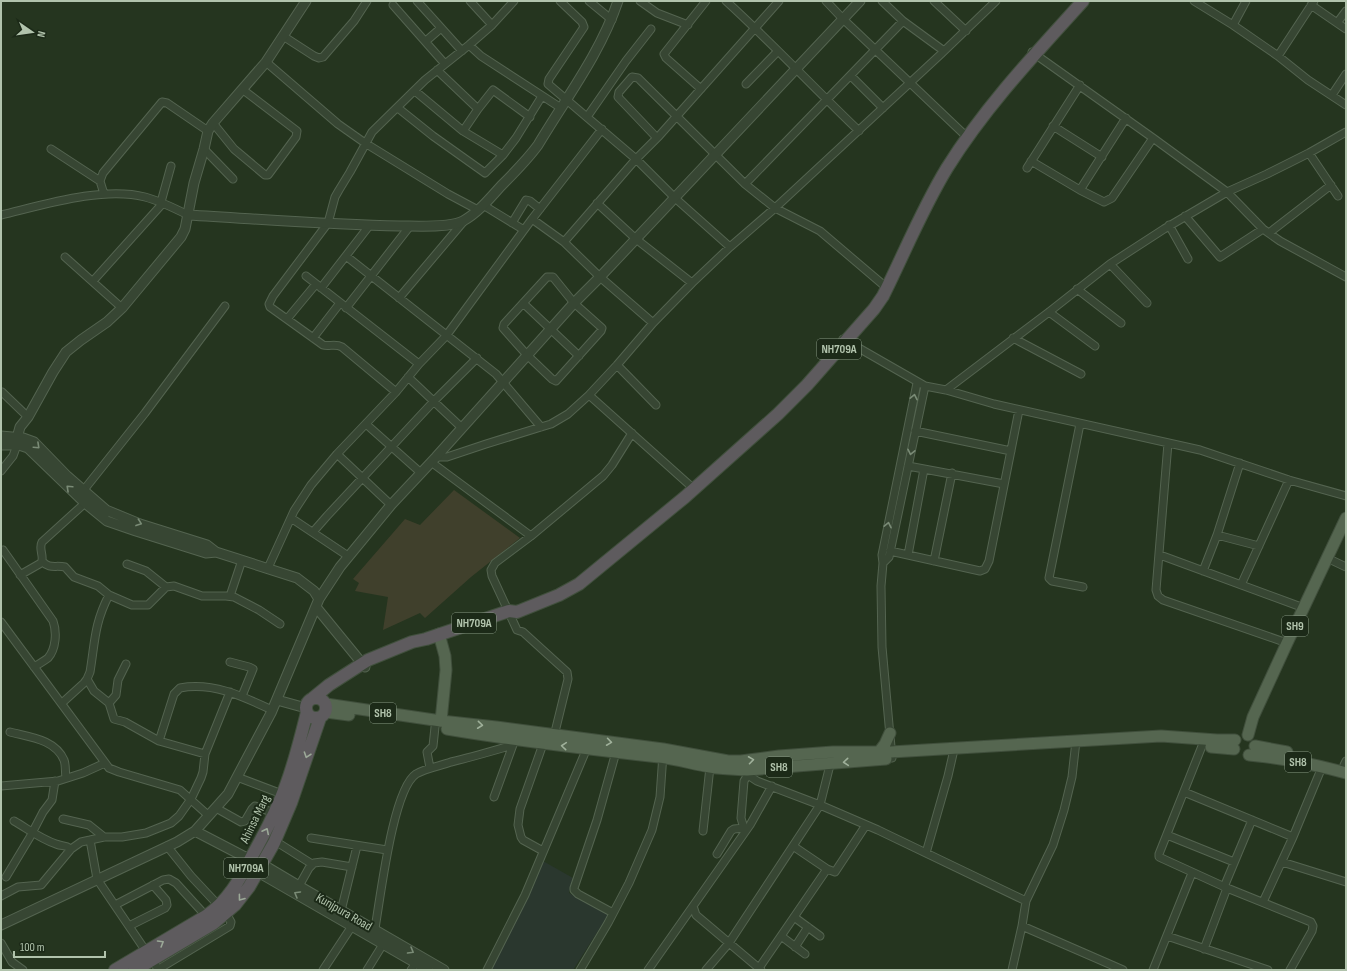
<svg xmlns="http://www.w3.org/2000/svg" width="1347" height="971" font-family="'Sofia Sans Condensed',sans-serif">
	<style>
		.medical { fill: #2a372e }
		.green { fill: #40402c }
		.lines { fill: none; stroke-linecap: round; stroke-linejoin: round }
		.minor-casing { stroke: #546450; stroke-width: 9 }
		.tertiary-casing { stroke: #546450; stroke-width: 11 }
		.primary-casing { stroke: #404f3c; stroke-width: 13 }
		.trunk-casing { stroke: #41503d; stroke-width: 14 }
		.minor { stroke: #374633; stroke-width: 7 }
		.tertiary { stroke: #374633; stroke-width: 9 }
		.primary { stroke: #556650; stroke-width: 11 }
		.trunk { stroke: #5e5b5e; stroke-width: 12 }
		.oneway { stroke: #7a8b76 }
		.oneway2 { stroke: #9fb09a }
		.oneway3 { stroke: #9ca998 }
		.labels { text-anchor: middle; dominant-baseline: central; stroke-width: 4; stroke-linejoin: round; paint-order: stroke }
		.shield { fill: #1c2a18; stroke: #849580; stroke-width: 1 }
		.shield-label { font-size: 12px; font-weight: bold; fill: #b1c3ac }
		.street-label { font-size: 13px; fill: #b1c3ac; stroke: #1c2a18 }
	</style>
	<rect width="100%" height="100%" fill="#25351f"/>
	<path class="medical" d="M543,861l30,17 -4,15 40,21 -36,56h-83l43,-83z"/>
	<path class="green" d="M454,490l66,48 -49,39 -46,41 -5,-5 -37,17 5,-33 -33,-6 4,-8 -6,-4 52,-60 15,6z"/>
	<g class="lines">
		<g class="minor-casing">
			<path id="minor" d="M417,1l45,50
				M470,1l22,24
				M560,1l22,21 2,5 -35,52 -1,5 88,75 39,39 55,49
				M589,1l23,19
				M640,1l17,12 31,12
				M726,1c46,42 88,87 133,130
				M826,1l17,18 125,119
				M882,1l21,20 41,30
				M934,1l32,30
				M1194,1l39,24 45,31 30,24 38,25
				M393,5l52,59
				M1311,5l35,24
				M1337,23l9,-12
				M1233,25l13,-24
				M283,36l31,20 5,2 4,-1 31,-36 13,-20
				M426,41l15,-13
				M469,45l12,11 80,52
				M1032,52l121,86 74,54 36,37 17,12 66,36
				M1278,56l36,-55
				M266,62l72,62 27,19 83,51 30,16
				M437,70l41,39
				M851,76l32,32
				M746,84l32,-33
				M701,89l-35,-31 -2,-4 42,-53
				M415,91l48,40 40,24
				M1332,95l14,-21
				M398,108l35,28 52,37 18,-18 13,-17 26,-42
				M587,117l39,-56 25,-32
				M213,123l21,26 31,26h3l28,-38 1,-6 -55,-42
				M1053,126l49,31
				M463,131l15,-22 15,-19 37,27
				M657,138l-39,-41 1,-5 13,-15 6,1 107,106 30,24 45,23 67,57
				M51,149l49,32
				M204,149l29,30
				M1309,153l29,43
				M1031,161l49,29 24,12 8,-4 41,-60
				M1027,168l53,-83
				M745,184l158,-163
				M1080,190l46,-72
				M104,194l-4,-13 3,-8 59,-71 5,1 41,28
				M161,202l10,-36
				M597,203l39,36 56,44
				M483,205l41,25
				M1,215c42,-10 102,-29 144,-18 15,4 29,11 43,18
				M1185,216l35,41 43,-28
				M532,219l32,23 36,35 53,46
				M512,223l14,-23 4,1 10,8
				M1169,225l19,34
				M1269,233l62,-48
				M564,242l72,-83 23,-23 120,-135
				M346,256l150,118 45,53
				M65,257l57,51
				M1110,264l37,39
				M306,276l113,88
				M547,277h6l21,26 28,25 -1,3 -45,50 -4,-2 -25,-24 -24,-27 1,-4z
				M93,281l70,-78
				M321,288l48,-62
				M1077,289l44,34
				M399,298l65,-77
				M523,303l56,53
				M346,308l64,-82
				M1049,312l46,34
				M287,319l29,-35
				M313,338l27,-35
				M1013,338l68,36
				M843,339l82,47 21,4 48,14 206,46 89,30 57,16
				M617,365l39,40
				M408,377l54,51
				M946,390l103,-78 61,-48 54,-35 63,-37 40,-18 42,-21 37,-21
				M2,392l26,25
				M396,392l-54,-45c-7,-4 -13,0 -19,-2l-53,-38 -1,-3 4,-8 55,-73 7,-26 4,-7 11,-18 22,-40 53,-52 44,-35 23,-20 22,-24
				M589,395l105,94
				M366,424l55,49
				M1080,424l-31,154 3,3 31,6
				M915,431l96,20
				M1168,443l-12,147 2,6 5,4 124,43
				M337,454l54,51
				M436,457h11l39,-13 55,-17 10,-3 17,-10 21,-19 28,-30 36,-42 39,-40 38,-36 45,-39 166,-154 55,-53
				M431,462l100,74
				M908,466l96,18
				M1,471l12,-15 4,-11
				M83,491l62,-78 80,-107
				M291,518l57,38
				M313,532l14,-16 107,-115 43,-43
				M1217,535l23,-72
				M3,550l50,71c4,11 3,28 -5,37 -4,3 -9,6 -14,9
				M890,551l90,20 5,-2 4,-8 30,-151
				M908,555l16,-86
				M1160,555l144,53
				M1327,558l19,9
				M934,561l18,-88
				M43,562c6,7 13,3 22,5l9,10 24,9 11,9 23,10h16l18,-18 8,-1 28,10h24l8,1 25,13 21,14
				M883,563l6,-6 36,-171
				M127,564l19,7 20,16
				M268,568l26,-57 17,-26 26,-31 59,-62 23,-28 27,-28 86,-117 70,-90
				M1203,571l14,-36 42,11
				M20,575l21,-12c4,-6 -3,-14 1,-21l43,-39
				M1241,585l48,-105
				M230,596l12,-36
				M1,622l108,146 10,4 61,18 29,26
				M230,662l19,5 4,2 -11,27
				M87,679l7,12 15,12 5,16 11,3 34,19 46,13
				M62,703l22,-20 3,-4 3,-7c5,-30 4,-48 19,-77
				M109,703l7,-8 2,-15 8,-16
				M10,732c19,5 45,7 54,28 2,5 1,12 2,18
				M554,736l14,-57 -1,-7 -44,-40 -6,-2 -25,-54 -1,-6 4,-7 36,-27 72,-60 9,-11 20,-32
				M159,741l15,-47 6,-6c33,-6 62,8 92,22
				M1202,746l-43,108v3l68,31 84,34 2,4 -1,5 -22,39
				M892,758l-10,-111 -1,-61 2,-23 -1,-8 35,-172
				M1344,765l2,-4
				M430,768l-3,-16 6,-6 2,-19
				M747,770l4,7 6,4 63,24 58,25 148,71
				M237,777l45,17
				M1,786l57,-5 25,-8 22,-10
				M1184,792l109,45
				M494,797l20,-55
				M216,808l25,14 4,-1 7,-12 3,-3 19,7
				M63,819l26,6 15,12
				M14,821c14,8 27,18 42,23 7,3 8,0 15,5
				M703,831l7,-64
				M745,831l-2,-6 -2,-7 3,-37 5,-8
				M1167,835l67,27
				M311,838l76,12
				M90,840l7,39 61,90
				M275,841l37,23
				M167,846l24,30 28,30
				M793,846l34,23 8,3 31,-47
				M543,851l-20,-11 -2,-3 -3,-12 2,-16 23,-65
				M926,853l22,-77 5,-22v-6
				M717,854l14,-23 3,-2 10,-1
				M1282,862l64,20
				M6,877l24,-40 13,-25 9,-12 3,-19
				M299,886l10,-18 5,-5 8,-1 30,5
				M1224,887l28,-67
				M1,896l17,-9 23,-2 30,-36 10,-7 23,-5h18l24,-4 25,-10 8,-7 12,-17 10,-21 2,-6 2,-18 25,-62
				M1263,902l30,-65 29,-70
				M115,905l48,-25 6,-1 7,4 30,33
				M693,906l3,9 65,55
				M613,913l-35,-19 -4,-4v-2l23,-68 19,-68
				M340,915l17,-69
				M794,917l26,19
				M129,926l36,-18 2,-3 -1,-5 -13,-15
				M1022,926l101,44
				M374,934c6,-31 18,-144 42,-160 10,-6 24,-8 35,-12 21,-5 41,-11 62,-17
				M781,936l24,18
				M1167,936l101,34
				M1,943l11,19 11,8
				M795,947l13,-20
				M1204,949l23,-61
				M759,968l68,-99
				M157,970l73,-44 1,-4 -5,-9
				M323,970l31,-47
				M367,970l18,-29
				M411,970l5,-7
				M487,970l38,-75 62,-147
				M580,970l28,-47 21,-40 23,-53 8,-33 3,-43
				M648,970l102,-145 22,-39
				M706,970l23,-27 91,-138 11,-44
				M1012,970l10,-44 4,-25 27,-56 11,-35 8,-33 4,-36
				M1153,970l39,-97"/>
		</g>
		<g class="tertiary-casing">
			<path id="tertiary" d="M188,215c71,4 141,10 212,11 16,0 50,2 63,-5 15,-8 27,-23 38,-35 13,-13 26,-26 37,-41 28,-47 62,-91 80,-144
				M1,436l22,2 11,4 33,34 39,34 34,14 67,21 9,7 81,26 17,13 5,8
				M1,445h18l9,3 57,55 22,18 29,10 70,22 10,-1
				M17,445v-7l3,-11 8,-10 25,-45 13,-20 15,-12 26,-18 15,-14 59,-71 4,-8 9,-46 10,-34 4,-18 5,-8 53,-61 40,-61
				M316,607l49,60
				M277,700l29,8
				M195,831l50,26
				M246,857l7,-1 9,8 37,22 145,84
				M245,858l3,7 10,7 170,98
				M1,925l176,-83 18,-11 33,-37 43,-81 48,-114 21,-32 51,-62 45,-48 138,-154 26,-26 260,-276"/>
		</g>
		<g class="primary-casing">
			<path id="primary" d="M439,634l6,22 1,14 -5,51
				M326,704l115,17 55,6 167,22 65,12h13l38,-5 54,-4h58l270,-16 56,4h18
				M326,712l23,3
				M447,729c70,12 141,20 212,28 17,2 34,7 51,10 12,2 25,2 37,3l139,-11
				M1248,735l5,-18 34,-74 59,-125
				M1255,746l32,6
				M1211,747l23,2
				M879,752l6,-8 5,-11
				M1249,755c33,3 65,9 97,18"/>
		</g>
		<g class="trunk-casing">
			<path id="trunk" d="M306 708a10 10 0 1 1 20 0a10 10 0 1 1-20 0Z
				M313,698l16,-13 39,-25 44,-18 14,-3 83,-28 8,1 42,-17 20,-11 106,-87 93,-83 29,-29 67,-76 9,-13c21,-42 39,-87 64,-128 38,-61 88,-114 136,-167
				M115,970l91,-54c22,-15 34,-37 46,-60 13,-23 25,-46 34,-71 9,-24 15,-49 21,-73
				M135,970l79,-47 21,-18 14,-18 25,-44 17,-40 29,-85"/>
		</g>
		<use href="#minor" class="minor"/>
		<use href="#tertiary" class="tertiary"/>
		<use href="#primary" class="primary"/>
		<use href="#trunk" class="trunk"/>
	</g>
	<defs><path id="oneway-chevron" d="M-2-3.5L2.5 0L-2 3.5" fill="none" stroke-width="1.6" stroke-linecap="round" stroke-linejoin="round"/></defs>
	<g class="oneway">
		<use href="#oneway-chevron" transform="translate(914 397) rotate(-78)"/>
		<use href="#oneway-chevron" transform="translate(37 446) rotate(43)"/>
		<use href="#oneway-chevron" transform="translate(911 452) rotate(102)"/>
		<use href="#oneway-chevron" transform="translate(69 488) rotate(-137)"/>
		<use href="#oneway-chevron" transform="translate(139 523) rotate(20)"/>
		<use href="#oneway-chevron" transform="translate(888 525) rotate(-78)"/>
		<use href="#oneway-chevron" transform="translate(297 894) rotate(-150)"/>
		<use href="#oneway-chevron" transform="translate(411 951) rotate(30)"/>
	</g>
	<g class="oneway2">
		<use href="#oneway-chevron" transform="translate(480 725) rotate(6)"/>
		<use href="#oneway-chevron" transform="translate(609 742) rotate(8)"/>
		<use href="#oneway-chevron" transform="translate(564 746) rotate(-175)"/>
		<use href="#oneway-chevron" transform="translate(751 760) rotate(-8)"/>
		<use href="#oneway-chevron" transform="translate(846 762) rotate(175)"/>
	</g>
	<g class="oneway3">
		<use href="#oneway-chevron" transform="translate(307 755) rotate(109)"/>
		<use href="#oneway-chevron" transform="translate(266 831) rotate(-64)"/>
		<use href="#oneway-chevron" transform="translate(241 898) rotate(127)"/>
		<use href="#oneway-chevron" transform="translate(161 943) rotate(-31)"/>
	</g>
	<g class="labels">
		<g class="shield">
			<rect x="817" y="339" width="44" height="20" rx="3"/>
			<rect x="452" y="613" width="44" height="20" rx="3"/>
			<rect x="1282" y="616" width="26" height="20" rx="3"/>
			<rect x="370" y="703" width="26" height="20" rx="3"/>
			<rect x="1285" y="752" width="26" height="20" rx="3"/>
			<rect x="766" y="757" width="26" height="20" rx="3"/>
			<rect x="224" y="858" width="44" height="20" rx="3"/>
		</g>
		<g class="shield-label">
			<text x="839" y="349">NH709A</text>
			<text x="474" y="623">NH709A</text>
			<text x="1295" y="626">SH9</text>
			<text x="383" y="713">SH8</text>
			<text x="1298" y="762">SH8</text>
			<text x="779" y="767">SH8</text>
			<text x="246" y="868">NH709A</text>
		</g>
		<g class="street-label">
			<text transform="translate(255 819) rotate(-64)">Ahinsa Marg</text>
			<text transform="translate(344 912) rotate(30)">Kunjpura Road</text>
		</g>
	</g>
	<rect width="1347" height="971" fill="none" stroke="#b1c3ac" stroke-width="4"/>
	<g transform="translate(32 32) rotate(103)" stroke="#1c2a18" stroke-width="3" paint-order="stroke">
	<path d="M0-3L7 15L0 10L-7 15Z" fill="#b1c3ac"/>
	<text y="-6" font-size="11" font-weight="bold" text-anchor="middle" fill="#b1c3ac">N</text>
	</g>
	<path d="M14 951v6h91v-6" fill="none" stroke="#b1c3ac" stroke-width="2"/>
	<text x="20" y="951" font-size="12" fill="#b1c3ac" stroke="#1c2a18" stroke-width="3" paint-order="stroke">100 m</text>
</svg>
